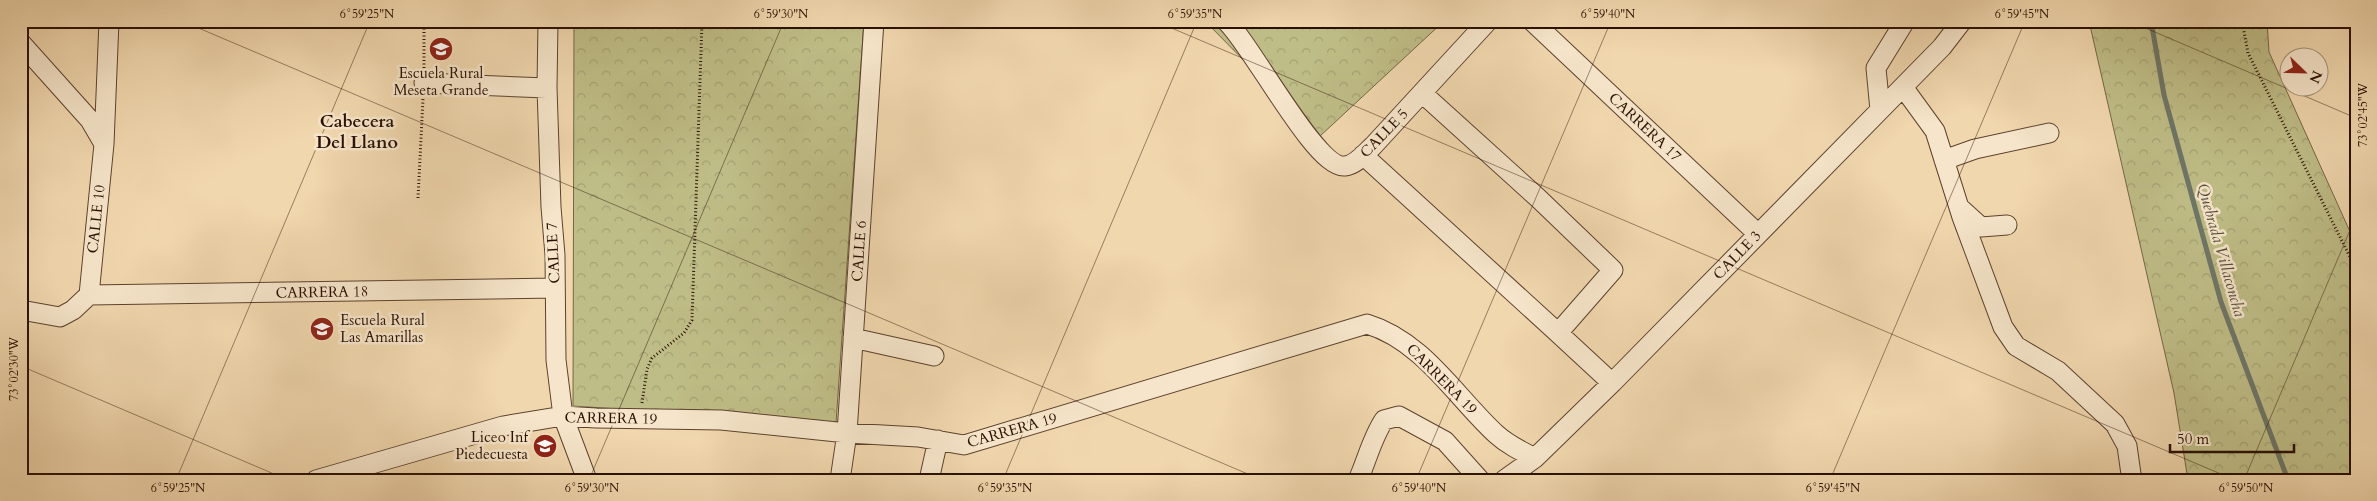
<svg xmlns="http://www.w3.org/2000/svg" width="2377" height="501" font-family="Cardo,serif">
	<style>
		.forest { fill: url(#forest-crowns); stroke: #746645 }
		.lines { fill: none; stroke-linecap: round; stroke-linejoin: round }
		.stream { stroke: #6e7667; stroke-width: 5 }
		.minor-casing { stroke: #5c422e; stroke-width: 21 }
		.path { stroke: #2a1003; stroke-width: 3; stroke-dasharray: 1 2.5; stroke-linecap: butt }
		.minor { stroke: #f6e5ca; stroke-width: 19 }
		.ticks { fill: none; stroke: #2a1003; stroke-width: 1; stroke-opacity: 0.45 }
		.labels { text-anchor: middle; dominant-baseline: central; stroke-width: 5; stroke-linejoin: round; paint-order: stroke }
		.poi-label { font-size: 15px; fill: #2a1003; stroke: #f6e5ca }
		.street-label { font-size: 15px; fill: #2a1003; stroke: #f6e5ca }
		.water-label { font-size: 16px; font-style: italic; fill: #524c3d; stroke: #f6e5ca }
		.quarter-label { font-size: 18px; font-weight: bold; fill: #2a1003; stroke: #f6e5ca }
		.neatline { fill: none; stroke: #2a1003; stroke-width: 2 }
		.ticks-label { font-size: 12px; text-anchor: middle; fill: #2a1003 }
	</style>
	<defs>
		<pattern id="forest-crowns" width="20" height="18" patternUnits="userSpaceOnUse" patternTransform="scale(1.25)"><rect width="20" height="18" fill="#bfbd87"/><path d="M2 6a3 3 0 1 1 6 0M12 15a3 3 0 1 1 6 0" fill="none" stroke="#a4a173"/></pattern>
	</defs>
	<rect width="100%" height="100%" fill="#f1d7ae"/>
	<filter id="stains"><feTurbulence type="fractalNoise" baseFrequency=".004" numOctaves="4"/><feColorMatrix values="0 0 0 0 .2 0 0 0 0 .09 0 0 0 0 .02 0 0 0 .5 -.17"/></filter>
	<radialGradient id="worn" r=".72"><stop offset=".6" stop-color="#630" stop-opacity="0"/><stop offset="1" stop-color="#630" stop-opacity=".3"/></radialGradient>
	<path class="forest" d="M574,21h290l-28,402 -263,-17z
		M1205,21h239l-125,116z
		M2089,21h178l2,31 87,193v235h-168l-14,-87z"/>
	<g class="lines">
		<path class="stream" d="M2151,21l13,74 57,207 67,178"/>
		<g class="minor-casing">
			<path id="minor" d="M548,21l-1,67 4,119 4,48 1,105 7,56 24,64
				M1226,21c25,22 90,149 119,145 11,-1 20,-13 28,-20l115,-125
				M1532,21l226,213
				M21,43l69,77 14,24
				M424,83l123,5
				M1903,87l32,44 27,86 41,110 13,19 42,25 57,53 12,22 4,28
				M1880,110l-4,-42 29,-47
				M1363,155l195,178 55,-63 -75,-72 -116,-105
				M1944,160l31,-11 74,-16
				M1960,208l21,19 26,-2
				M89,295l466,-7
				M89,295l15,-151 5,-123
				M21,310l39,7 13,-7 16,-15
				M1558,333l54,50
				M853,338l81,18
				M316,480l187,-54 60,-10 33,2 125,2 126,13 71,4 46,8 403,-121c56,17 88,72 129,110 12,11 25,17 39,24
				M840,480l7,-47 27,-412
				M929,480l9,-40
				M1358,480c9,-20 14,-42 26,-60l15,-4 46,25 35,39
				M1504,480l31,-22 77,-75 330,-336 20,-26"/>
		</g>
		<path class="path" d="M2242,21l6,32 108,216
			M424,68v-47
			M418,198l5,-99
			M642,403l5,-34 5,-11 32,-25 8,-13 10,-299"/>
		<use href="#minor" class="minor"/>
	</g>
	<path class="ticks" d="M182,21l1080,459M1155,21l1080,459M2129,21l227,97M21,366l267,114M176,480l194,-459M589,480l195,-459M1003,480l194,-459M1416,480l195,-459M1830,480l195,-459M2244,480l112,-264"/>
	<defs>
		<g id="school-disc" transform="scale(1.25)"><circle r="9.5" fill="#8f2418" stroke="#f6e5ca"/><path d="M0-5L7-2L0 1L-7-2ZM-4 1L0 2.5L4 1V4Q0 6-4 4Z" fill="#fff"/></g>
	</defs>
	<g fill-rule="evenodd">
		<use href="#school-disc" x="441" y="49"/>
		<use href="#school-disc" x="322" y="329"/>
		<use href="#school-disc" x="545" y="446"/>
	</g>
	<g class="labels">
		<g class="poi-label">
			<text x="441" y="73">Escuela Rural<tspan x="441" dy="17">Meseta Grande</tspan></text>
			<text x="340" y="320" text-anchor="start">Escuela Rural<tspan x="340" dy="17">Las Amarillas</tspan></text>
			<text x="528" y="437" text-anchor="end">Liceo Inf<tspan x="528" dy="17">Piedecuesta</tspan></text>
		</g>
		<g class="street-label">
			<text transform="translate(1645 127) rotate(43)">CARRERA 17</text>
			<text transform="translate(1384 133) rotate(-46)">CALLE 5</text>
			<text transform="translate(96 219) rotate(-84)">CALLE 10</text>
			<text transform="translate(859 251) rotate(-86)">CALLE 6</text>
			<text transform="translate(553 253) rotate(-93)">CALLE 7</text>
			<text transform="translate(1737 255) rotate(-46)">CALLE 3</text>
			<text transform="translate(322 292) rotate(-1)">CARRERA 18</text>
			<text transform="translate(1442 379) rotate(45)">CARRERA 19</text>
			<text transform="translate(611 418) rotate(1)">CARRERA 19</text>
			<text transform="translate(1012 430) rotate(-16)">CARRERA 19</text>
		</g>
		<g class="water-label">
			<text transform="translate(2221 250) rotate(74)">Quebrada Villaconcha</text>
		</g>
		<g class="quarter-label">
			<text x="357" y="121">Cabecera<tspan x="357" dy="21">Del Llano</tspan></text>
		</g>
	</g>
	<rect width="2377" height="501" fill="none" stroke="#f1d7ae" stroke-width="55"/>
	<g transform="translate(2304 72) rotate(113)"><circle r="24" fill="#f6e5ca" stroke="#a4907a"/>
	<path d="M0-4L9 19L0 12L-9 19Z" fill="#8f2418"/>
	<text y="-8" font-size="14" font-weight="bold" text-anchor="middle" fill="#2a1003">N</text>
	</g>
	<path d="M2170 444v8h124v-8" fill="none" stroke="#2a1003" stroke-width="2.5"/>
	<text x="2177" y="444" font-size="15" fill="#2a1003" stroke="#f6e5ca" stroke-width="4" paint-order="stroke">50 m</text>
	<rect x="28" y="28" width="2322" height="446" class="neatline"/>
	<g class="ticks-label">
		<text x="367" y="18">6°59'25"N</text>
		<text x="781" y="18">6°59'30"N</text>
		<text x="1195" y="18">6°59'35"N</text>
		<text x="1608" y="18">6°59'40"N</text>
		<text x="2022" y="18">6°59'45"N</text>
		<text transform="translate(2363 115) rotate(-90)" y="4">73°02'45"W</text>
		<text transform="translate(14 369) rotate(-90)" y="4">73°02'30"W</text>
		<text x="178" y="492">6°59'25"N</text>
		<text x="592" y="492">6°59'30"N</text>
		<text x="1005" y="492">6°59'35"N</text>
		<text x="1419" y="492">6°59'40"N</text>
		<text x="1833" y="492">6°59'45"N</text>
		<text x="2246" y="492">6°59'50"N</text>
	</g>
	<rect width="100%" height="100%" filter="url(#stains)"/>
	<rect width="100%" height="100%" fill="url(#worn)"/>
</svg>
